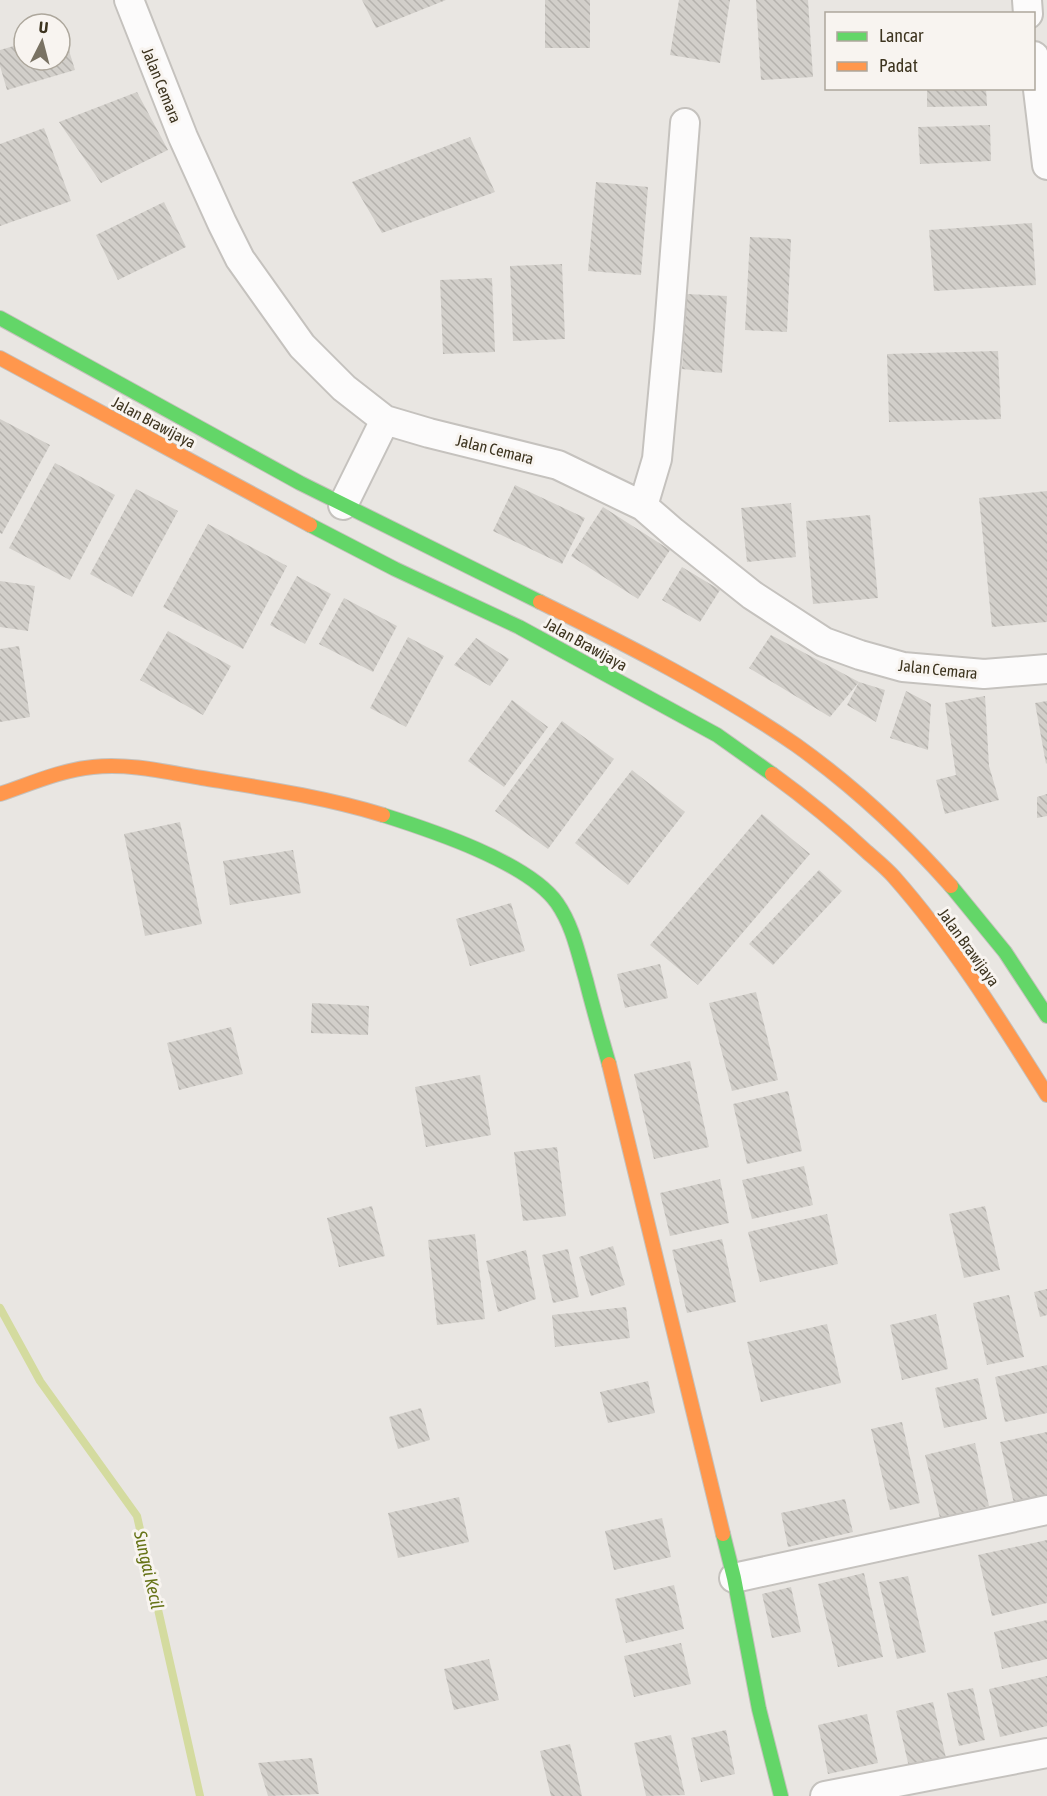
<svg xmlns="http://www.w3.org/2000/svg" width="1047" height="1796" font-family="'Asap Condensed',sans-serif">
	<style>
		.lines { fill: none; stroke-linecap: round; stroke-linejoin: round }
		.stream { stroke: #d4db9f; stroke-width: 8 }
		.building { fill: url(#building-back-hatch) }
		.street-casing { stroke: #c5c2be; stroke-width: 32 }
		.fast-casing { stroke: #c5c1bc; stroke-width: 16 }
		.slow-casing { stroke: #c5c1bc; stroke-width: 16 }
		.street { stroke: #fcfbfb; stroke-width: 28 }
		.fast { stroke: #63d668; stroke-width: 14 }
		.slow { stroke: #ff974d; stroke-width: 14 }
		.labels { text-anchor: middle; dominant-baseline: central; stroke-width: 6; stroke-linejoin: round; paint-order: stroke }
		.street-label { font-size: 16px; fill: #3d341f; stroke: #f8f4f0 }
		.water-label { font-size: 18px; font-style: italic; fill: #657215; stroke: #f8f4f0 }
	</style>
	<defs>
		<pattern id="building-back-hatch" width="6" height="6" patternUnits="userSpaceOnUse" patternTransform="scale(1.5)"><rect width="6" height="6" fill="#d2cfca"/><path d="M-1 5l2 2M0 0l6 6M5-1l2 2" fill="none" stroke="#b5b2ad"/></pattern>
	</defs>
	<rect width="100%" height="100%" fill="#e9e6e2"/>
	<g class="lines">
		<path class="stream" d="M0,1308l40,73 97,135 63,280"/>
	</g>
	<path class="building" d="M362,0h84l-70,28z
		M545,0h45v48h-45z
		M679,0h51l-10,63 -50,-8z
		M756,0h52l5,77 -52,3z
		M63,31l12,39 -68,20 -7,-24v-16l24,-7v17h36v-28z
		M927,88h59l1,18 -60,1z
		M137,92l31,58 -67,33 -42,-61z
		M990,125l1,36 -71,3 -2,-37z
		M44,128l27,73 -71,25v-82z
		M470,137l25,55 -113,41 -30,-51z
		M596,182l52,5 -7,88 -53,-4z
		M164,202l22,45 -68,33 -22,-45z
		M1032,223l4,62 -102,6 -5,-61z
		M750,237l41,2 -4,93 -42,-2z
		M562,264l3,75 -52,2 -3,-75z
		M492,278l3,74 -52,2 -3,-74z
		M687,294l40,2 -5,77 -40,-4z
		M998,351l3,68 -112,3 -2,-68z
		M0,419l50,26 -48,89 -2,-1z
		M55,463l60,32 -45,85 -61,-32z
		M515,485l70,33 -23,46 -69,-33z
		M136,489l42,22 -46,86 -42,-23z
		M1047,491v131l-55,5 -13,-129z
		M791,503l5,54 -49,5 -6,-54z
		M603,507l67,43 -32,49 -67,-43z
		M870,515l8,83 -65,6 -7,-83z
		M208,524l79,42 -44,83 -80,-42z
		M682,567l38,23 -20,32 -38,-22z
		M297,576l34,18 -26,50 -35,-19z
		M0,581l35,5 -7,45 -28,-4z
		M344,598l53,28 -24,46 -54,-28z
		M168,631l63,35 -28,49 -63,-35z
		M771,635l88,47 -29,35 -81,-49z
		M408,637l36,19 -38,71 -36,-19z
		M476,638l33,21 -19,27 -36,-21z
		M19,646l11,71 -30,5v-73z
		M859,682l26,8 -9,32 -29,-17z
		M906,691l25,13 -3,46 -38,-12z
		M985,696l4,70 10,34 -54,14 -9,-34 20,-5 -11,-72z
		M512,700l36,27 -44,60 -36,-26z
		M1047,701v62l-1,1 -11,-61z
		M562,721l52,38 -66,90 -53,-38z
		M632,770l53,42 -57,73 -53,-42z
		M1047,794v22l-10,2v-21z
		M762,814l48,40 -112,131 -48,-40z
		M180,822l22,102 -57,12 -21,-102z
		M293,850l8,43 -71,12 -7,-44z
		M819,870l23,21 -69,74 -24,-21z
		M511,903l14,48 -55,15 -14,-47z
		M660,964l8,34 -43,10 -8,-34z
		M756,992l22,88 -46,11 -23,-88z
		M312,1003l57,3 -1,29 -57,-2z
		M231,1027l12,47 -64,16 -12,-47z
		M690,1061l19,86 -55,12 -20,-85z
		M480,1075l11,60 -65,12 -11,-60z
		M788,1091l14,60 -55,13 -14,-60z
		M557,1147l9,69 -43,5 -9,-69z
		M804,1166l9,39 -61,14 -10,-39z
		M720,1179l9,44 -59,13 -10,-43z
		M372,1206l13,50 -46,11 -12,-49z
		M985,1206l15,64 -36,8 -15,-64z
		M827,1214l11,50 -78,18 -12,-50z
		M475,1234l10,85 -48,6 -9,-85z
		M722,1239l14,63 -49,11 -15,-63z
		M613,1246l12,39 -34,11 -12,-39z
		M568,1249l11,48 -26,6 -11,-48z
		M526,1250l10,49 -38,13 -12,-51z
		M1047,1289v26l-7,2 -6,-25z
		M1009,1295l15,62 -37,8 -14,-62z
		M626,1307l4,31 -75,9 -3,-32z
		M936,1314l12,55 -46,11 -12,-55z
		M827,1324l14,59 -80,19 -14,-60z
		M1047,1365v48l-42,9 -10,-45z
		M978,1378l9,41 -43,9 -9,-40z
		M648,1381l7,32 -47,10 -8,-31z
		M421,1408l9,32 -32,9 -9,-32z
		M902,1422l18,81 -30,7 -19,-81z
		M1047,1432v69l-32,7 -15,-66z
		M975,1443l14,63 -49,12 -15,-63z
		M459,1497l10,45 -71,16 -10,-45z
		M845,1499l8,33 -65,15 -7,-34z
		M662,1518l9,39 -57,13 -9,-39z
		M1047,1540v63l-55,13 -14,-61z
		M864,1573l19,84 -45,10 -20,-83z
		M908,1576l18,76 -29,7 -18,-77z
		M674,1585l10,44 -58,14 -11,-44z
		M791,1587l10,45 -29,6 -10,-44z
		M1047,1620v39l-45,10 -8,-37z
		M681,1643l10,41 -57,13 -10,-41z
		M489,1659l10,41 -45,10 -10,-41z
		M1047,1676v50l-47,11 -11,-48z
		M973,1688l12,52 -26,6 -12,-53z
		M933,1702l13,56 -37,9 -13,-56z
		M867,1714l11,49 -50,11 -10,-49z
		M726,1730l9,44 -34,8 -10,-44z
		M671,1735l14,60 -39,1 -12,-53z
		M570,1744l12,52h-31l-11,-45z
		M312,1758l7,36 -51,2 -10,-33z"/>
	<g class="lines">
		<g class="street-casing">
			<path id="street" d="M129,0l54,137 39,86 18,36 62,87 42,42 41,32 44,13 129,32 85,41 30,26 79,63 72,47 36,13 43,12 81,7 63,-5
				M1027,0l1,14
				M1034,56l13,109
				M343,505l42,-85
				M643,506l14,-47 12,-130 16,-206
				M734,1578l313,-68
				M825,1796l222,-43"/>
		</g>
		<g class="fast-casing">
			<path id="fast" d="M0,318l300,165 240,119
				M310,525l85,44 124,58 198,108 55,39
				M383,815c47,15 145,47 174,88 16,23 21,50 29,77 7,28 15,56 23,84
				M951,886l54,66 42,64
				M723,1534l11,44 25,131 22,87"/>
		</g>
		<g class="slow-casing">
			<path id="slow" d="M0,358l310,167
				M540,602c85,42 178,89 256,143 56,40 109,89 155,141
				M772,774c33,24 65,50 95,78 9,8 19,16 27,25 59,67 106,143 153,218
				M0,794c30,-10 61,-24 93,-27 36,-4 73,5 109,11 61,10 122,19 181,37
				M609,1064l114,470"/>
		</g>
		<use href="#street" class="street"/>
		<use href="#fast" class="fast"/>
		<use href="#slow" class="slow"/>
	</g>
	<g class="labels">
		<g class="street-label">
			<text transform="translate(162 85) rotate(68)">Jalan Cemara</text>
			<text transform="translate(154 422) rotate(28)">Jalan Brawijaya</text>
			<text transform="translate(495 449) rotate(14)">Jalan Cemara</text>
			<text transform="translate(586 644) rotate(29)">Jalan Brawijaya</text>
			<text transform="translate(938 669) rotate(6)">Jalan Cemara</text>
			<text transform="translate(969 947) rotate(54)">Jalan Brawijaya</text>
		</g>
		<g class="water-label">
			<text transform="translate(149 1570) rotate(77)">Sungai Kecil</text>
		</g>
	</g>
	<rect x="825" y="12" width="210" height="78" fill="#f8f4f0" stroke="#ada79c" stroke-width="1.5"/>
	<rect x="837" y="32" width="30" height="9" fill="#63d668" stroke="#ada79c" stroke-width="1.5"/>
	<text x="879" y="42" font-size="18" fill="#3d341f">Lancar</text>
	<rect x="837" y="62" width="30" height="9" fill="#ff974d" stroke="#ada79c" stroke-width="1.5"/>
	<text x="879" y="72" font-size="18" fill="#3d341f">Padat</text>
	<g transform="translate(42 42) rotate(6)"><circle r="28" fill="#f8f4f0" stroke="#ada79c" stroke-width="1.5"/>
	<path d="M0-4.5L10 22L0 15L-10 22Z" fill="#797263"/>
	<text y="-9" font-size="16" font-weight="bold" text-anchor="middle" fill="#3d341f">U</text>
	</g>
</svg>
